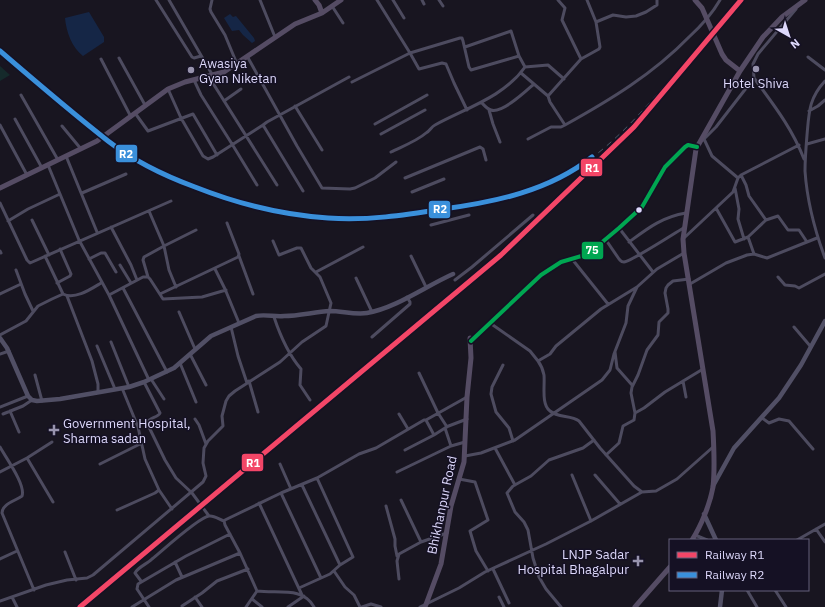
<svg xmlns="http://www.w3.org/2000/svg" width="825" height="607" font-family="'IBM Plex Sans',sans-serif">
	<style>
		.green { fill: #152a2b }
		.water { fill: #152646 }
		.lines { fill: none; stroke-linecap: round; stroke-linejoin: round }
		.street { stroke: #4d4b5f; stroke-width: 3 }
		.secondary { stroke: #514f65; stroke-width: 4.5 }
		.primary { stroke: #554c64; stroke-width: 5 }
		.rail { stroke: #475867; stroke-width: 1; stroke-dasharray: 6 5; stroke-linecap: butt }
		.bus-1-casing { stroke: #151124; stroke-width: 7 }
		.bus-1 { stroke: #00a651; stroke-width: 4 }
		.rail-1-casing { stroke: #151124; stroke-width: 8 }
		.rail-2-casing { stroke: #151124; stroke-width: 8 }
		.rail-1 { stroke: #f34667; stroke-width: 5 }
		.rail-2 { stroke: #3a90db; stroke-width: 5 }
		.poi-dot { fill: #9894ae; stroke: #151124; stroke-width: 1.5 }
		.bus-dot { fill: #ddd8fb; stroke: #151124; stroke-width: 1.5 }
		.labels { text-anchor: middle; dominant-baseline: central; stroke-width: 3; stroke-linejoin: round; paint-order: stroke }
		.poi-label { font-size: 13px; fill: #ddd8fb; stroke: #151124; text-anchor: start }
		.street-label { font-size: 13px; fill: #ddd8fb; stroke: #151124 }
		.line-badge { stroke: #151124; stroke-width: 1.5 }
		.badge-label { font-size: 11px; text-anchor: middle; font-weight: bold; fill: #fff }
	</style>
	<rect width="100%" height="100%" fill="#181520"/>
	<path class="green" d="M0,66l10,9 -10,6z"/>
	<path class="water" d="M89,12l15,25v5l-21,14c-11,-8 -17,-25 -18,-38z
		M230,14l3,3 3,-1 18,22 1,3 -3,2 -9,-8 -4,-5 -7,1 -8,-13z"/>
	<g class="lines">
		<path class="street" d="M156,0l36,57 2,1 7,-2
			M169,0l44,76
			M212,0l-2,9 1,3 14,23 12,29
			M260,0l15,37
			M393,0l11,18
			M422,0l2,4
			M439,0l4,6
			M558,0l7,8 -3,12 19,39 -33,37 2,6 15,23
			M332,6l11,17
			M596,22l17,-7 13,2 10,-1 10,-4 11,-7v-5
			M465,47l46,-16 8,25 6,11
			M247,56l50,90 25,42 28,1 5,-1 20,-10 21,-16
			M808,57l17,13
			M119,58l26,47
			M101,59l30,58
			M581,59l18,-10 1,-2 -4,-25 -9,-22
			M521,73l27,23
			M209,77l68,108
			M754,78l-1,-14 5,-10 38,-45
			M194,80l7,15 31,49 25,41
			M825,81c-16,17 -16,31 -18,54 -1,12 -2,24 -2,36 2,29 10,60 20,87
			M352,82l58,-29 -33,-53
			M168,89l13,29 22,38 5,3 5,-2 50,-32
			M21,95l37,65
			M224,101l17,-12
			M481,102c3,3 6,7 10,8 11,4 35,-19 43,-26
			M295,106l27,44
			M467,110l-13,-27 -8,-19 -4,-1 -23,6 -9,-16 50,-15h2l1,3 6,26 2,3 48,-14
			M489,110l4,14 7,18
			M809,111l9,-5 7,-6
			M135,113l13,18 45,-17 24,41
			M15,119l27,49
			M375,124l52,-29
			M0,125l27,50
			M62,126l19,23
			M381,134l44,-24
			M528,139l23,-12h10l4,-2c45,-25 88,-51 124,-88 12,-11 23,-23 31,-37
			M704,139l8,17 26,22
			M703,140l13,-13 38,-49c19,26 38,50 50,81
			M807,144l18,-5
			M391,152c10,-5 26,-11 35,-19 4,-2 5,-6 9,-8 31,-17 69,-28 90,-58l23,-2 16,14
			M66,156l31,76
			M48,165l31,75 30,55 40,85
			M741,175l5,10 3,11 17,24
			M405,178l75,-31 3,2 3,11
			M735,188l4,21 -1,10 6,20
			M303,191l-40,-66 4,-3 82,-45
			M412,192l32,-13
			M82,193l44,-19
			M0,203l27,57 3,3 141,-62
			M716,208l19,34 13,-5
			M149,211l15,35 5,24 7,17
			M32,220l17,35
			M8,221l20,-12 32,-15
			M431,225l38,-10
			M111,227l20,38 6,15
			M619,228l34,44
			M684,238l49,-46 5,-14 3,-3 58,-30
			M606,240l13,19c2,2 2,3 5,3 8,-1 51,-29 61,-35
			M629,242c19,-14 33,-25 57,-29
			M0,251l1,2
			M754,254l-6,-17 18,-17 12,-4 10,14h11l8,12
			M45,256l18,38
			M239,256l14,38
			M411,256l15,31
			M89,259l12,-6h4l11,19
			M572,259l36,45
			M120,265l11,18
			M215,269l10,20 14,34
			M16,270l9,24 8,17
			M316,272l47,-25
			M148,277l-5,-17 1,-3 20,-11 32,-16
			M778,277l7,8 10,1 4,2 26,-14
			M356,278l16,34
			M455,280l17,-13 61,-52
			M57,283l13,-7 1,-2 -11,-25
			M690,284l36,-21 21,-8 7,-1 13,4 50,-20
			M123,288l44,84
			M0,294l21,-10
			M160,294l78,-37 1,-3 -12,-31
			M109,295l34,-18h5l2,2 13,20 39,-2 24,-7
			M67,296l25,65 6,23v8
			M179,312l16,37
			M274,317c6,18 14,37 27,52l-1,16 10,15
			M490,323l40,28 8,10 12,-7 6,-8 45,-37 36,-22
			M231,327l7,29 9,27
			M794,327l17,20
			M0,335l26,-14 12,-15 14,-7 11,-5c12,6 28,-5 38,-11
			M372,337l38,-33v-2l-3,-5
			M471,341l70,-66 20,-13 27,-8 31,-26 23,-21 23,-40 20,-20 3,-2 9,2
			M111,342l18,45
			M97,346l18,43
			M615,352l2,16 15,17
			M0,354l9,-3
			M190,354l16,31
			M538,361c3,4 5,9 6,14 1,11 -3,29 6,36 8,7 21,4 29,10l21,27 34,38 8,6 14,-1 21,-12 36,-32
			M180,363l16,39
			M503,365l-11,22 -1,7 5,18 13,16 4,13
			M419,373l19,40 9,14
			M35,375l7,26
			M151,379l13,20
			M249,381l9,31
			M683,381l3,16
			M144,382l16,31c-2,5 -11,4 -13,10l18,37 11,18 16,15 17,23
			M0,407l28,-11
			M10,411l9,21
			M635,413l9,-5 21,-16 38,-23
			M3,414l20,-8 9,-6
			M399,414l9,15
			M762,418l7,5 10,-4 10,2 24,28
			M195,419l4,6 7,19
			M426,420l41,-23
			M446,427l21,-8
			M0,447c6,11 26,38 22,49 -7,5 -20,8 -20,17l32,77
			M495,448l20,37
			M405,450l29,-15
			M606,455l13,-12 4,-17 11,-6 1,-7 -4,-20 1,-6 6,-12 9,-25 11,-15 1,-13 9,-9v-4l-3,-16 1,-5 2,-3 5,-4 16,-2
			M465,456l16,-3 34,-13 87,-60 8,-10 4,-16 12,-31 2,-17 9,-19 20,-18 27,-16
			M27,458l26,44
			M100,464l42,-21
			M280,464l11,25
			M0,472l27,-14 25,-16
			M397,472l54,-26
			M572,475l19,46
			M595,475l25,29
			M459,479l16,3 13,38 -18,11 6,20 12,20
			M302,485l38,80
			M159,490l13,19
			M281,493l40,85
			M401,500l20,42
			M259,503l43,92
			M386,506l9,33v7l2,10
			M117,510l38,-17 4,-3 -14,-31 -7,-32 -16,-39
			M816,529l9,13
			M695,535l12,5
			M797,540l28,-16
			M65,552l11,28
			M0,559l17,-8
			M175,562l7,15
			M493,569l16,34
			M334,571l11,16 9,8 6,12
			M399,579l-2,-18 2,-7 22,-12 26,-9
			M141,581l-6,-8c3,-6 12,-9 17,-14 10,-8 47,-42 57,-43 5,-1 11,4 15,5
			M299,588l31,-14 10,-9 13,-8 -36,-79
			M747,590l10,17
			M775,590l11,17
			M12,597l5,10
			M195,597l7,10
			M499,597l5,10
			M252,599l10,8
			M0,601l46,-16 21,-5 20,-2 6,-3 110,-93 3,-6 -3,-13 1,-15 4,-7 15,-15 -1,-10 4,-15 3,-5 6,-5 45,-29 22,-20 24,-16 5,-23 -11,-26 -9,-9 -10,-20h-4l-18,7 -6,-14
			M182,606l20,-13 15,-12 31,-12
			M132,607l44,-27 64,-27
			M149,607l-12,-18 1,-5 48,-28 44,-22
			M246,607l11,-16
			M288,607l16,-11
			M314,607c-11,-21 -37,-13 -57,-16l-17,-38 -15,-28 -1,-4 1,-1 56,-27 36,-15 42,-24 17,-6 48,-28h2l1,2 7,13 11,-7 6,18 14,-4
			M362,607l9,-3 10,3
			M420,607l39,-19 26,-16 61,-28 45,-23 51,-29
			M561,607l-15,-18 -7,-12 -6,-19 -5,-28 -4,-8 -9,-10 -8,-19 6,-7 18,-10 18,-16 34,-12 11,-8"/>
		<path class="secondary" d="M0,338l7,10 21,48 4,4 5,1 23,-2 69,-12 15,-5 30,-14 37,-32 45,-20c9,-2 19,1 28,0 15,0 30,-4 46,-5 12,0 25,4 37,2 29,-5 59,-27 86,-39
			M713,486l21,-38 45,-50 22,-33 24,-44
			M704,514l12,26
			M720,607l2,-17"/>
		<path class="primary" d="M315,0l4,5 3,8
			M695,0l7,8 20,46 4,6 14,11
			M0,188l97,-47 71,-52 17,-7 39,-10 71,-48 27,-11 19,-13
			M692,540c9,-14 18,-36 21,-53 2,-18 1,-38 0,-56l-29,-178 -1,-14 13,-90 44,-78 23,-34 19,-20 23,-17
			M425,607l16,-43 10,-58 13,-44 3,-65 4,-39 -1,-20
			M635,607l35,-40"/>
		<path class="rail" d="M0,51c36,31 71,65 111,92 63,44 142,72 219,75 37,2 73,-3 109,-8 48,-7 99,-15 140,-43 39,-26 69,-62 99,-97 20,-24 40,-47 59,-70"/>
		<g class="bus-1-casing">
			<path id="bus-1" d="M471,341l70,-66 20,-13 27,-8 31,-26 23,-21 23,-40 20,-20 3,-2 9,2"/>
		</g>
		<use href="#bus-1" class="bus-1"/>
		<g class="rail-1-casing">
			<path id="rail-1" d="M80,607l421,-352 133,-128 107,-127"/>
		</g>
		<g class="rail-2-casing">
			<path id="rail-2" d="M0,51c36,31 71,61 108,90 26,20 57,35 87,46 43,17 87,28 133,31 39,3 77,-3 115,-9 52,-7 106,-18 149,-52"/>
		</g>
		<use href="#rail-1" class="rail-1"/>
		<use href="#rail-2" class="rail-2"/>
	</g>
	<g class="poi-dot">
		<circle cx="756" cy="69" r="4"/>
		<circle cx="191" cy="70" r="4"/>
		<path d="M52 424h4v4h4v4h-4v4h-4v-4h-4v-4h4z"/>
		<path d="M636 555h4v4h4v4h-4v4h-4v-4h-4v-4h4z"/>
	</g>
	<circle class="bus-dot" cx="639" cy="210" r="3.5"/>
	<g class="labels">
		<g class="poi-label">
			<text x="199" y="63">Awasiya<tspan x="199" dy="15">Gyan Niketan</tspan></text>
			<text x="756" y="83" text-anchor="middle">Hotel Shiva</text>
			<text x="63" y="423">Government Hospital,<tspan x="63" dy="15">Sharma sadan</tspan></text>
			<text x="629" y="554" text-anchor="end">LNJP Sadar<tspan x="629" dy="15">Hospital Bhagalpur</tspan></text>
		</g>
		<g class="street-label">
			<text transform="translate(442 505) rotate(-78)">Bhikhanpur Road</text>
		</g>
	</g>
	<g class="line-badge">
		<rect x="115" y="144" width="23" height="19" rx="4" fill="#3a90db"/>
		<rect x="580" y="158" width="23" height="19" rx="4" fill="#f34667"/>
		<rect x="428" y="200" width="23" height="19" rx="4" fill="#3a90db"/>
		<rect x="581" y="241" width="23" height="19" rx="4" fill="#00a651"/>
		<rect x="241" y="453" width="23" height="19" rx="4" fill="#f34667"/>
	</g>
	<g class="badge-label">
		<text x="126" y="158">R2</text>
		<text x="592" y="172">R1</text>
		<text x="440" y="213">R2</text>
		<text x="592" y="254">75</text>
		<text x="253" y="467">R1</text>
	</g>
	<rect x="669" y="539" width="140" height="52" fill="#151124" stroke="#65617a"/>
	<rect x="677" y="552" width="20" height="6" fill="#f34667" stroke="#65617a"/>
	<text x="705" y="559" font-size="12" fill="#ddd8fb">Railway R1</text>
	<rect x="677" y="572" width="20" height="6" fill="#3a90db" stroke="#65617a"/>
	<text x="705" y="579" font-size="12" fill="#ddd8fb">Railway R2</text>
	<g transform="translate(789 36) rotate(141)" stroke="#151124" stroke-width="3" paint-order="stroke">
	<path d="M0-3L7 15L0 10L-7 15Z" fill="#ddd8fb"/>
	<text y="-6" font-size="11" font-weight="bold" text-anchor="middle" fill="#ddd8fb">N</text>
	</g>
</svg>
